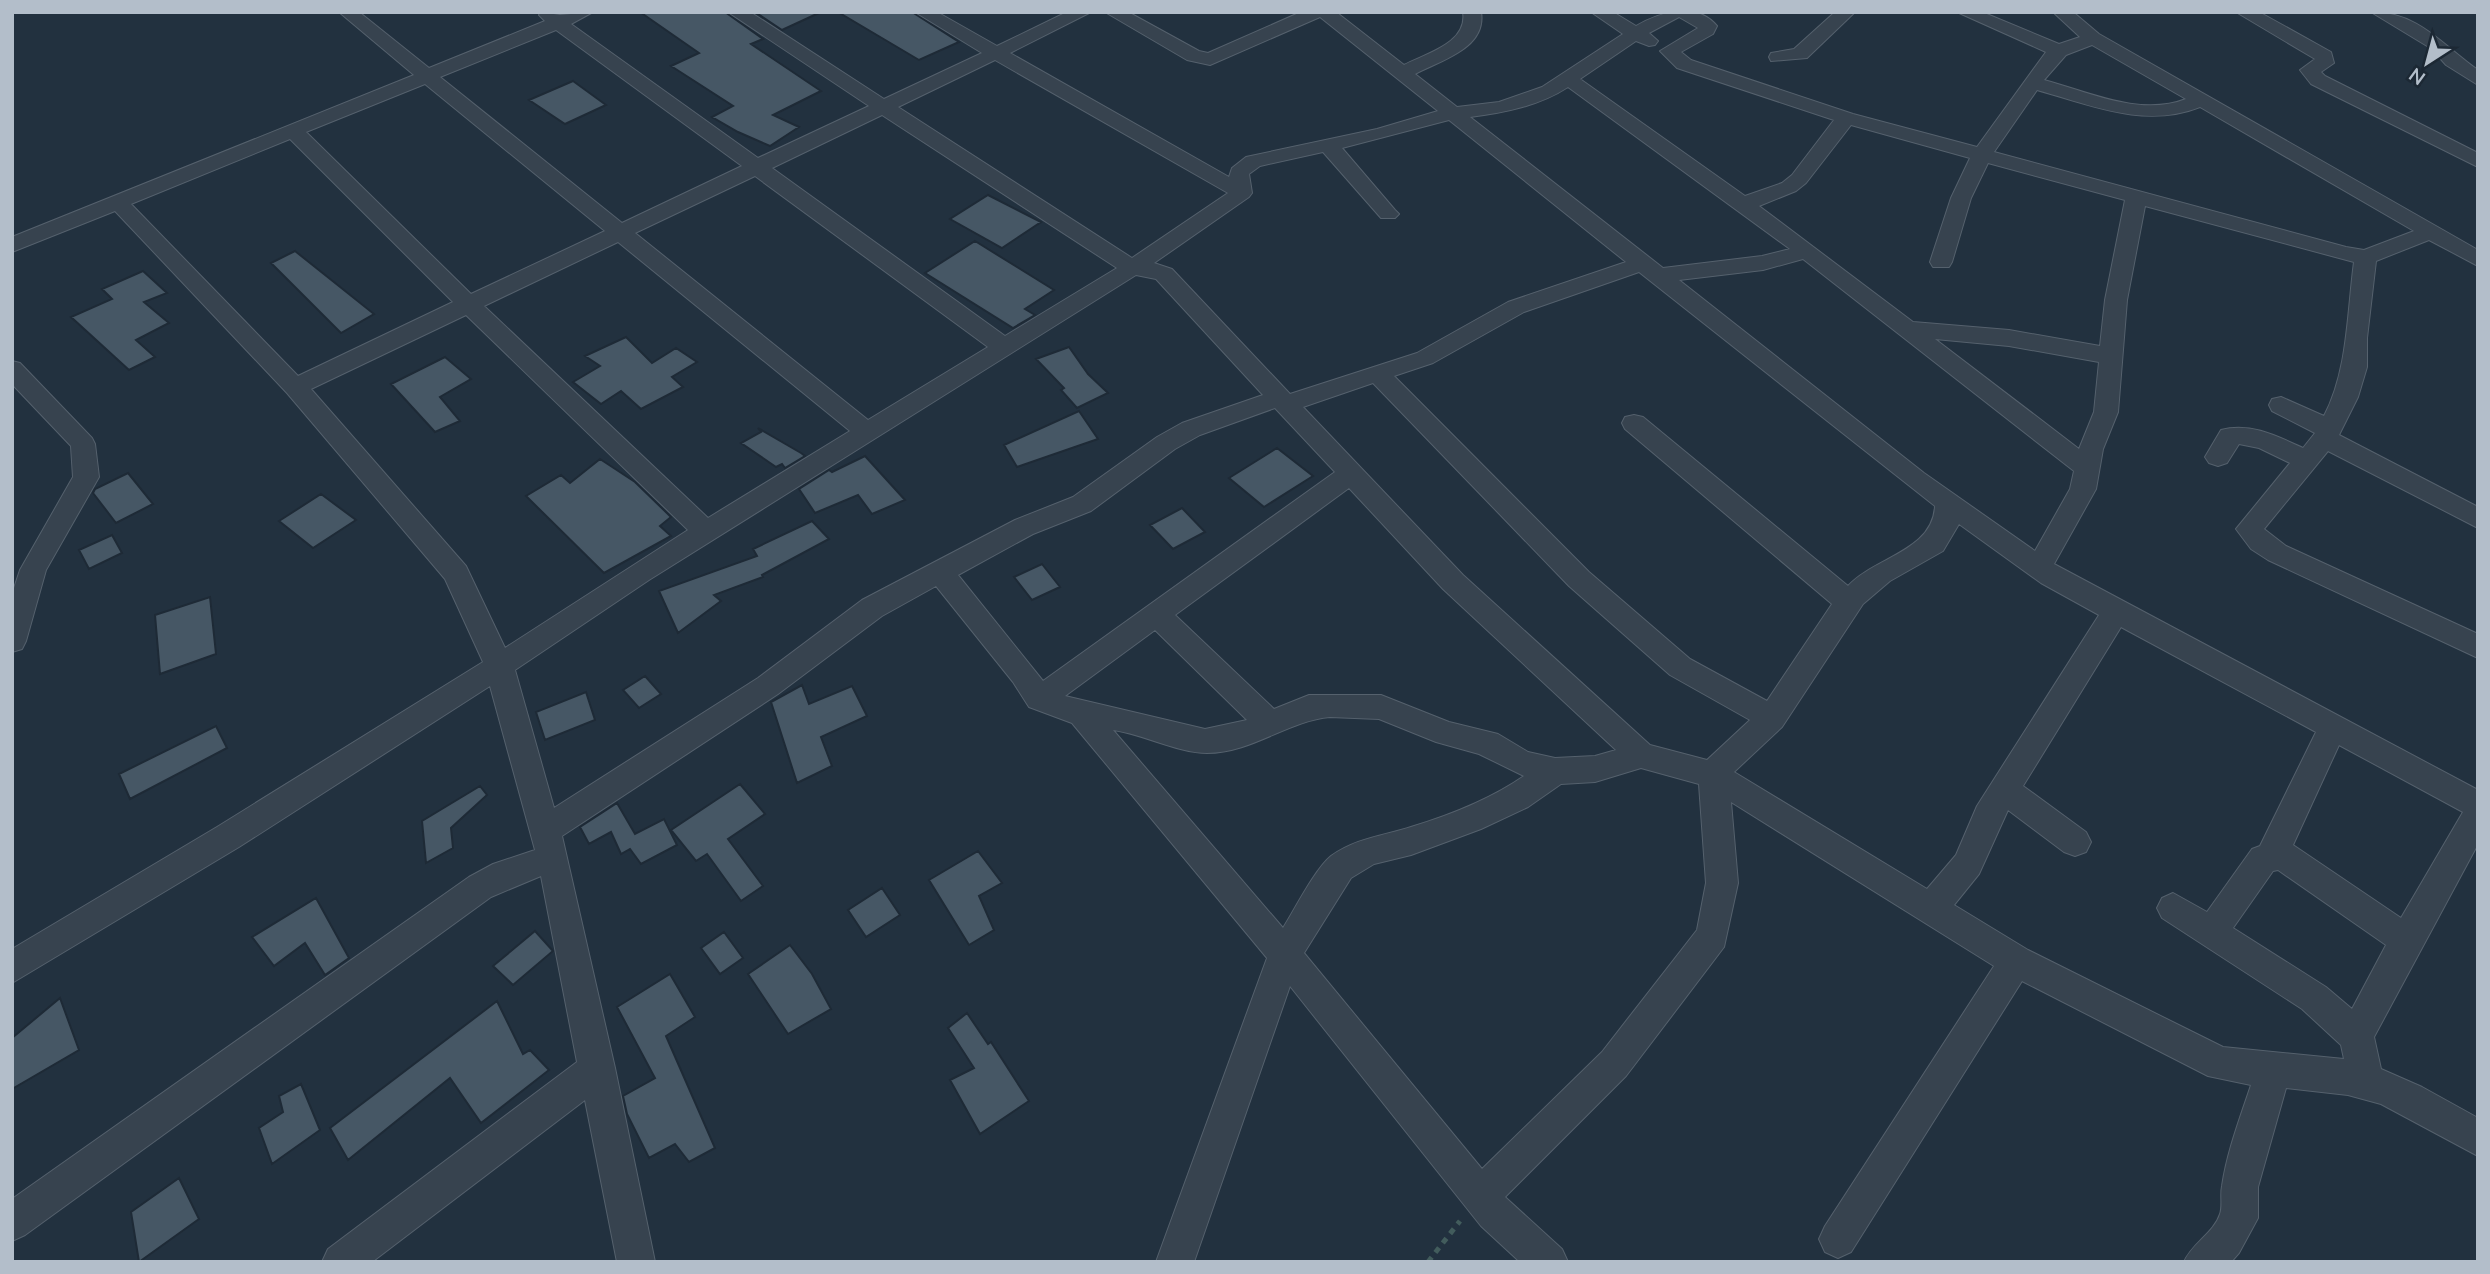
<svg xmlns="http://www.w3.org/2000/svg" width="2490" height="1274" font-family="'Nunito Sans',sans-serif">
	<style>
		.building { fill: #465765; stroke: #1e2a36; stroke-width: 2 }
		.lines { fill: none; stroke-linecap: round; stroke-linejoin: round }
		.minor-casing { stroke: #55616d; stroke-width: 2 }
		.path { stroke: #425c5c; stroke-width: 5; stroke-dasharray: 6 6; stroke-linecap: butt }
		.minor { fill: #37434f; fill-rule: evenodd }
	</style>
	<rect width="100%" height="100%" fill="#22313f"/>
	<path class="building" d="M640,12h85l38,27 -12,5 70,47 -48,24 26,12 -29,19 -32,-14 -26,-15 21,-11 -62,-40 28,-13z
		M755,12h66l-39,18z
		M838,12h74l47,30 -40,18z
		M573,81l33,24 -41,19 -36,-24z
		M988,195l53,27 -39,26 -52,-29z
		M975,241l79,49 -29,19 10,6 -22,13 -88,-55z
		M295,251l79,63 -33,19 -70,-70z
		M143,271l24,22 -23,9 25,21 -33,17 19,17 -26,13 -58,-53 41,-18 -10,-10z
		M626,337l26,26 24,-15 21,14 -25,15 11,10 -42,22 -20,-18 -20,13 -28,-22 27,-16 -15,-10z
		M1069,347l19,27 20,19 -31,15 -16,-18 3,-2 -28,-29z
		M445,357l26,22 -31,18 20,24 -25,11 -44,-48z
		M1079,411l19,28 -81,28 -13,-22z
		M758,428l43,25 4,3 -20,12 -3,-4 -6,3 -35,-24 20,-11z
		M1277,448l36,28 -49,31 -35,-29z
		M865,456l40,44 -33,14 -14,-19 -43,18 -16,-24 30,-19 3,2z
		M600,459l35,23 36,35 -11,9 11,10 -67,37 -78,-77 35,-21 9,8z
		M128,473l25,31 -37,19 -23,-30 2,-4z
		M321,494l35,26 -43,28 -34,-27z
		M1182,508l23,24 -32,17 -23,-24z
		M812,521l17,18 -67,36 1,2 -49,18 7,6 -43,32 -19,-42 98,-35 -4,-7z
		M112,535l10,18 -33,16 -10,-19z
		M1042,564l18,23 -28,13 -18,-23z
		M210,597l6,57 -56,20 -5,-59z
		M645,676l16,18 -22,14 -16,-18z
		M802,685l7,19 43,-18 15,30 -46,21 11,29 -35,17 -26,-81z
		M586,692l9,28 -50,20 -9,-28z
		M216,726l11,22 -97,51 -11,-25z
		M740,784l25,30 -37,25 35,47 -22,15 -34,-47 -11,7 -25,-31z
		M480,786l7,9 -36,33 2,20 -27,15 -4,-42z
		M617,803l18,31 29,-15 13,26 -36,19 -11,-15 -9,5 -10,-22 -22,12 -9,-17z
		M978,851l24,32 -23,13 15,34 -25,15 -40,-65z
		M882,888l18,27 -34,22 -18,-27z
		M316,898l33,60 -24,17 -20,-32 -31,23 -22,-29z
		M535,931l18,20 -40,34 -20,-19z
		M724,932l19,26 -23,16 -19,-26z
		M790,945l22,29 19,35 -43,25 -40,-60z
		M670,974l25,43 -29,19 49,112 -26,14 -14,-18 -26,14 -22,-44 -4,-18 32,-18 -38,-71z
		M60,998l19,52 -67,39v-51z
		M497,1001l26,53 7,-4 19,20 -68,53 -31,-45 -102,82 -18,-32z
		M967,1013l21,31 3,-2 38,59 -49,33 -30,-54 24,-12 -26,-40z
		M301,1084l19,46 -48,34 -13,-36 24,-16 -4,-16z
		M179,1178l20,41 -60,43 -8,-50z"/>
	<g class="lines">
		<g class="minor-casing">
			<path id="minor" d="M339,12h20l70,56 116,-47 -6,-6 2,-3 19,3 33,-3 -22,12 187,134 111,-52 -141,-94h22l134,87 98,-46 -67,-41h22l60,34 70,-34h24l-81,41 219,124 3,-9 14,-11 131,-28 61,-18 -118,-94 -110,48 -23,-5 -82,-48h23l71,39 9,2 93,-41h35l68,53c23,-12 64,-22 59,-53h18c6,36 -39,48 -66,62l42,33 42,-5 43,-15 81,-53 -32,-22h22l23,14c24,-14 60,-25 81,0l-4,8 -32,18 10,8 162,54 124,33 69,-95 -89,-40h25l77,32 21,-7 -27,-25h20l26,22 379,216v16l-49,-26 -53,21 -9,77v29l-9,30 -19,38 139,72v21l-150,-77 -64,78 22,17 192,88v24l-210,-98 -17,-11 -15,-20 54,-66 -31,-15 -20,-4 -12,19 -9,3 -9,-3 -4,-6 16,-27c29,-8 56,6 82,18l12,-15 -43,-22 -3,-6 3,-6 9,-2 43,19c24,-46 23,-102 30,-154l-209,-56 -18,94 -9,112 -15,37 -7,40 -42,75 424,226v54l-104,193 7,32 41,18 56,31v38l-97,-52 -33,-9 -62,-7 -28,99v31l-19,35 -8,9h-47c8,-19 30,-29 36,-48 3,-8 0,-19 2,-28 5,-34 18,-68 29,-101l-43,-9 -186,-95 -171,271 -13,6 -13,-6 -6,-13 6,-13 169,-260 -263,-164 7,81 -14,64 -98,129 -121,121 57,52 6,13h-48l-39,-36 -191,-240 -96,276h-38l111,-304 -195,-235 -43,-16 -16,-25 -77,-96 -54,30 -104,78 -216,142 53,232 40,194h-38l-32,-162 -213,162h-50l6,-13 249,-187 -36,-186 -50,21 -466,338 -13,6v-42l457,-322 24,-13 42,-14 -45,-164 -251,161 -227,136v-34l205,-122 266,-165 -38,-83 -158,-186 -172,-182 -103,41v-15l402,-162zM1679,17l19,11 -38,23 17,17 157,52 -42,55 -10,8 -37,13 -165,-117 56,-38 13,5 6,-1 3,-4 -9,-8zM556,30l186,136 -120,57 -182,-146zM2092,45l94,54c-46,18 -97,-7 -142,-19l22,-25zM995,60l233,133 -96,65 -234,-151zM425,84l180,147 -134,63 -165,-162zM1568,87l222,162 -28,7 -99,12 -193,-151c33,-4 69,-11 98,-30zM2037,90c54,15 108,39 163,17l214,124 -50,19 -18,-3 -352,-95zM882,115l235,153 -112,68 -233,-168zM1449,120l177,142 -118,40 -91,51 -127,41 -118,-125 -18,-6 95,-66 3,-4 -3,-19 11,-8 63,-14 58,66h14l4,-4 -4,-4 -53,-62zM1851,125l119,33 -19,40 -21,64 3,5h16l3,-5 19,-64 17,-35 137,37 -20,100 -5,46 -91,-16 -96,-8 -154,-116 37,-15 10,-8zM290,139l163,163 -155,74 -167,-172zM755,176l233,171 -120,73 -233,-187zM618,242l232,189 -142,87 -224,-212zM1803,259l271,212 -4,18 -35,62 -111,-78 -245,-193 84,-10zM1639,272l296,234c-2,45 -60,51 -87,80l-205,-169 -9,-2 -9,2 -3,6 3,6 207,175 -65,97 -77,-42 -101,-87 -195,-196 39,-13 91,-51zM1136,275l20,4 107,116 -81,28 -25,14 -84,60 -58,23 -153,80 -104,78 -204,130 -39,-138 134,-90zM466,315l222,215 -183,118 -39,-82 -155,-177zM1935,339l74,7 90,16 -5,50 -15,37zM1373,383l196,203 101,89 80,45 -43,40 -57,-15 -187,-170 -160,-168zM1275,408l60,64 -292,209 -85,-106 75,-41 58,-23 84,-62 25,-14zM1349,488l94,101 173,161 -21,6 -40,2 -27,-6 -30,-18 -49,-12 -68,-27h-72l-35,14 -99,-94zM1959,524l82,59 58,32 -122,191 -21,49 -29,34 -193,-117 48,-45 81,-123 27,-23 53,-30zM2121,627l195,105 -56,114 -8,3 -45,63 -34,-19 -11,5 -5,10 5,10 140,91 39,36 3,14 -121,-12 -195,-97 -74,-45 25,-31 29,-64 56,42 11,4 11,-4 5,-10 -5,-10 -63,-46zM1155,630l92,90 -42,9 -140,-33zM1330,717l49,2 57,23 43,12 45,22c-33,23 -74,39 -113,51 -28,9 -55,11 -80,29 -16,13 -36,53 -48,72l-170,-198c29,4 66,23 94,23 45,0 80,-32 123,-36zM2339,745l124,67 -62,106 -108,-73zM1641,768l58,16 7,99 -9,47 -95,122 -120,117 -178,-216 47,-75 23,-14 37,-9 70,-26 47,-22 33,-23 34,-2zM2278,870l108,75 -34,64 -26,-22 -93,-59 40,-57z
				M1835,12h20l-48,46 -36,3 -2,-4 2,-4 23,-4z
				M2236,12h23l72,40 3,11 -13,9 4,4 153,77v14l-167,-83 -11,-14 15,-11z
				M2371,12c48,0 71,33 107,58v15l-32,-20 -14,-16z
				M12,361l8,2 72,75 3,6 4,33 -53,93 -20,71 -4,8 -10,3v-58l8,-24 53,-93 -2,-31 -59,-62z"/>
		</g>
		<path class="path" d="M1428,1262l32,-41"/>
		<use href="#minor" class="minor"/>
	</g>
	<rect width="2490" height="1274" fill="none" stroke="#b3beca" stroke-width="28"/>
	<g transform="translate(2427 63) rotate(216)" stroke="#1c2834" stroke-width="5" paint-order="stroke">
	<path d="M0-5L12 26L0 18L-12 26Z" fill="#b3beca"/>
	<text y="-10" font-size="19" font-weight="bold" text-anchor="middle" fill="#b3beca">N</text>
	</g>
</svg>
